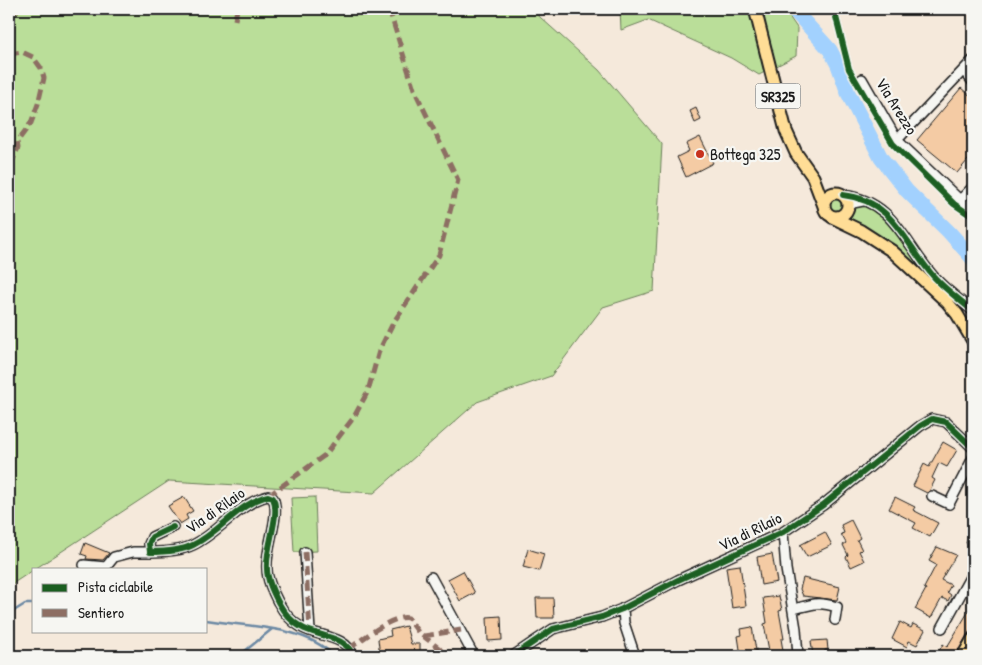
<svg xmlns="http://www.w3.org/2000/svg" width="982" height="665" font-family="'Patrick Hand',sans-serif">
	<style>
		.green { fill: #bade99; stroke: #6b7d5a }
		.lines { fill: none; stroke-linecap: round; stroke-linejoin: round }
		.stream { stroke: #6c89a4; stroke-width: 2.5 }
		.river { stroke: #a2d1fe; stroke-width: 15 }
		.building { fill: #f4cba4; stroke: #1c1c1c }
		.minor-casing { stroke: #1c1c1c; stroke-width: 12 }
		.major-casing { stroke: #1c1c1c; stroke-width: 15 }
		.minor { stroke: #f6f6f2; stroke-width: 9 }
		.major { stroke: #ffdd96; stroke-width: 11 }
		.quiet { stroke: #8d6e63; stroke-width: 5; stroke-dasharray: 10 5; stroke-linecap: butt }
		.cycleway-casing { stroke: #f6f6f2; stroke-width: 9 }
		.cycleway { stroke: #1b5e20; stroke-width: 6 }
		.poi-dot { fill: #c8321e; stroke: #f6f6f2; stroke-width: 2 }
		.labels { text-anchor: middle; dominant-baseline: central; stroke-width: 4.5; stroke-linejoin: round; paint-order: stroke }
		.shield { fill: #f6f6f2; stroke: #5d5d5c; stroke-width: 1 }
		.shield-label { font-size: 15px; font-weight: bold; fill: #1c1c1c }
		.street-label { font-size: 16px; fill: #1c1c1c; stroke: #f6f6f2 }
		.poi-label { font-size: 16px; fill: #1c1c1c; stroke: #f6f6f2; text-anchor: start }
	</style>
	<rect width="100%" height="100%" fill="#f5e9db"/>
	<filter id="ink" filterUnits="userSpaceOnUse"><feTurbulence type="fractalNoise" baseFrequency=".02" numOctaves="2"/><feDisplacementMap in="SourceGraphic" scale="10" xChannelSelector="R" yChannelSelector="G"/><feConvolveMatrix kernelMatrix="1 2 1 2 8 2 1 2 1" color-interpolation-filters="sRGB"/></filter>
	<g filter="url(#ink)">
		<path class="green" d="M9,9h522l68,61 63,74 -8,147 -51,16 -52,69 -74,26 -103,91 -205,-12 -160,105z
			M620,9h164l13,19 -1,28 -37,19 -28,-17 -83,-38 -27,10z
			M825 205a11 11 0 1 1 22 0a11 11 0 1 1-22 0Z
			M858,202l29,14 48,64 -5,5 -78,-64 -4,-10z
			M315,497l2,54 -23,1 -3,-54z"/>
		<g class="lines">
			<path class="stream" d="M9,614l16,-10h9
				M206,620c41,7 98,5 128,36
				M239,656l33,-27"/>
			<path class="river" d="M793,9l37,41 8,15 10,28 33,65 8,10 18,23 42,41 24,27"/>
		</g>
		<path class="building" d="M961,88l12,10v56l-16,19 -40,-33z
			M696,108l5,12 -6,3 -5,-12z
			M700,137l13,26 -27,14 -9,-20 12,-6 -3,-7z
			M943,442l14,8 -10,17 -8,-4 -7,15 3,2 -5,10 -3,3 -14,-7 11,-22 5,3z
			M184,497l9,14 -7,4 2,4 -8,5 -12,-18z
			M895,497l20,10 -2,3 25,13 -8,14 -17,-9 3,-5 -27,-14z
			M851,520l9,18 -3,2 5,10 -3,1 5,10 -13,6 -5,-10 2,-2 -5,-10 3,-2 -5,-9 3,-1 -3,-8z
			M973,528v19l-7,-4z
			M825,532l7,13 -25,12 -7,-12z
			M85,543l24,10 -6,7 -17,-1 1,-3 -6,-2z
			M937,547l19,8 -15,25 10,5 -4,7 4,3 -3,6 -6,-3 -11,20 -16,-9 11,-20 -2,-1 12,-23 -7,-4z
			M528,549l16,5 -5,17 -16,-4z
			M772,554l5,28 -16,3 -4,-28z
			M740,565l6,41 -14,2 -6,-41z
			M463,571l12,22 -15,8 -12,-22z
			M803,578l37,9 -3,13 -34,-4 -3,-7z
			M779,596l3,14 -3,1 5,28h-3l3,17h-14l-6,-32 3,-1 -4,-25z
			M536,598h17l1,20h-17z
			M973,604v23l-6,8 -11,21h-8l-9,-5 4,-7 4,3z
			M501,616l1,24 -14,1 -1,-24z
			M900,622l11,6 2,-4 12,6 -8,15 -8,-4 -2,6 -15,-8z
			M406,626l5,18h9v12h-40l-2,-17 13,-3 -1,-6z
			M752,627l5,29h-16l-3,-20 4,-1 -1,-6z
			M827,640l1,10h-3v6h-12l-2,-15z"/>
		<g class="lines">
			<g class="minor-casing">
				<path id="minor" d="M964,71l9,11
					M862,79l35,61 63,60 13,9
					M897,140l76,-80
					M843,195c52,6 61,49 92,83 11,12 25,22 38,33
					M960,200l13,-13
					M848,208l5,-5 10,-2
					M932,496l17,8 24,-46
					M173,527l-21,10 -3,7 1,8c14,0 31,-1 43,-7 27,-13 46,-42 75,-49l5,2c8,17 -8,50 -6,71 0,11 6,23 11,33 6,11 12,19 23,25 16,10 45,8 52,29
					M783,532l3,37 10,60 2,27
					M305,552l5,79
					M84,565l22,2 8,-10 19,-5h17
					M431,577l43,79
					M623,608l1,15 11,33
					M794,609c19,-5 24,-8 43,-2l-2,13
					M942,628l31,-56
					M513,656l40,-27 49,-12 20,-8 56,-29 105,-48 40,-27 97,-79 12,-7 14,3 27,26"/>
			</g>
			<g class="major-casing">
				<path id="major" d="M755,9l31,122 10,22 17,24 11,29
					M824 205a12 12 0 1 1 24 0a12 12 0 1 1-24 0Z
					M832,217l29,14 31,20 55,51 10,12 16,27
					M963,656l10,-17"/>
			</g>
			<use href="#minor" class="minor"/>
			<use href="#major" class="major"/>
			<path class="quiet" d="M9,15l11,-6
				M235,20l2,-11
				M9,54l13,-2 11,5 8,11 3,10 -6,26 -7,19 -14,19 1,6 -9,21
				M973,324l-3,1 3,7
				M268,496l57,-41 29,-38 14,-26 11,-40 14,-28 46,-68 19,-75 -44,-91 -25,-80
				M305,552l5,79
				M424,636l37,-6
				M349,649c12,-9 45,-35 59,-31l10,14 22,17 3,7
				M351,652l8,1 4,3"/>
			<g class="cycleway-casing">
				<path id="cycleway" d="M834,9l15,60 44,75 61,60 19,13
					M843,195c52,6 61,49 92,83 11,12 25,22 38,33
					M173,527l-21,10 -3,7 1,8c14,0 31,-1 43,-7 27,-13 46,-42 75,-49l5,2c8,17 -8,50 -6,71 0,11 6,23 11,33 6,11 12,19 23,25 16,10 45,8 52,29
					M513,656l40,-27 49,-12 20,-8 56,-29 105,-48 40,-27 97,-79 12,-7 14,3 27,26"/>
			</g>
			<use href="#cycleway" class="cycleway"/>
		</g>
	</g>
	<circle class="poi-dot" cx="700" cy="154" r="5"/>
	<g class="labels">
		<rect class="shield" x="755.5" y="83.5" width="45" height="25" rx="4"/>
		<g class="shield-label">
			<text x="778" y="96">SR325</text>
		</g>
		<g class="street-label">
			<text transform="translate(897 106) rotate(58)">Via Arezzo</text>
			<text transform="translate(215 510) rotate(-35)">Via di Rilaio</text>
			<text transform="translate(750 531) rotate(-26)">Via di Rilaio</text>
		</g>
		<g class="poi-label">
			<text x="710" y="154">Bottega 325</text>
		</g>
	</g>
	<rect width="982" height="665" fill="none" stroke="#f6f6f2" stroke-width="30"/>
	<rect x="15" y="15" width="952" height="635" fill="none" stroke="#1c1c1c" stroke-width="2" filter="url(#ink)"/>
	<rect x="32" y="568" width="175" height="65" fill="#f6f6f2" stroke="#9f9f9c"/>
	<rect x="42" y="584" width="25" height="8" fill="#1b5e20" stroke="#9f9f9c"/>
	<text x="78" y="592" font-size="15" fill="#1c1c1c">Pista ciclabile</text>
	<rect x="42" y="609" width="25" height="8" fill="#8d6e63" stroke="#9f9f9c"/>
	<text x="78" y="618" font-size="15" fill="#1c1c1c">Sentiero</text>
</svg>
